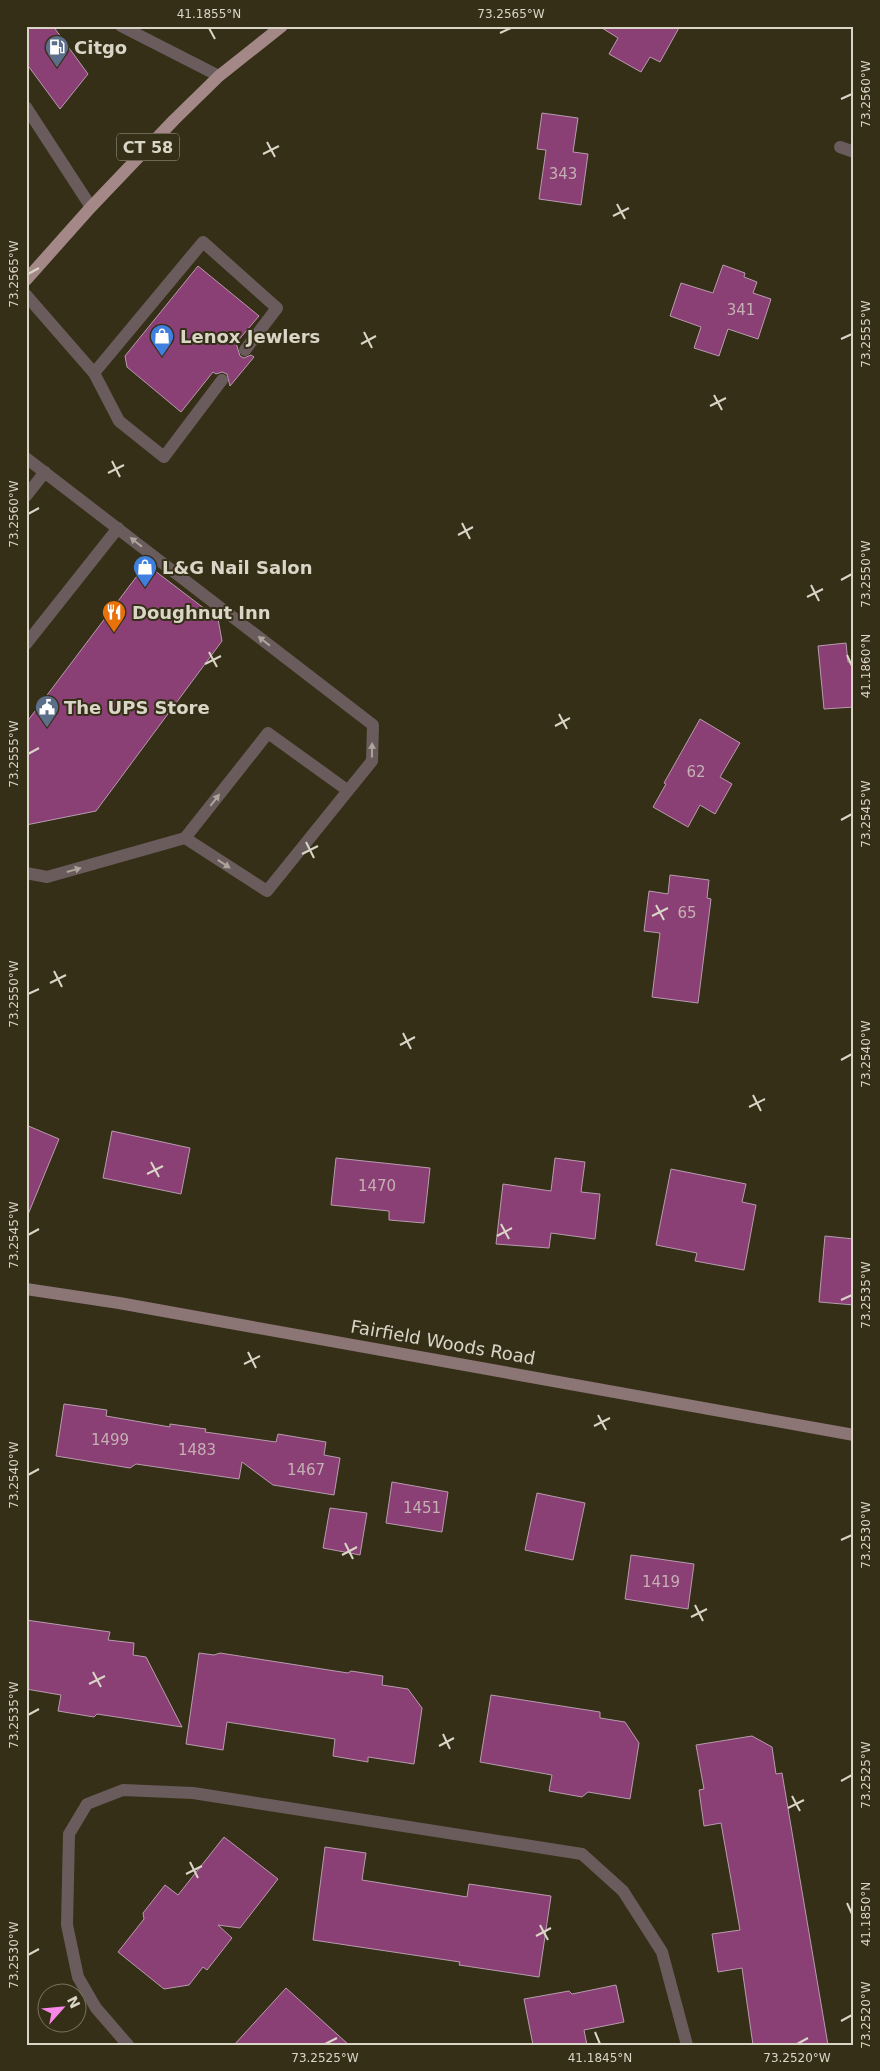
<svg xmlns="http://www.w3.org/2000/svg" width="880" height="2071" font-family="'DejaVu Sans',sans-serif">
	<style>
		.building { fill: #8a3f75; stroke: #b79cae }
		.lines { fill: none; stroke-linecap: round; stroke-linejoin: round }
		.lane { stroke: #6a5c5c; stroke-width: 12 }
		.street { stroke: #6a5c5c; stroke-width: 12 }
		.secondary { stroke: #8b7575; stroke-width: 12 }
		.primary { stroke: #a48888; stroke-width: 12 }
		.oneway { fill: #ada59c }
		.ticks { fill: none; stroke: #d9d5c7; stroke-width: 2 }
		.labels { text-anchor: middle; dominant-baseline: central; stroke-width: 4; stroke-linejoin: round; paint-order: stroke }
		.number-label { font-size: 15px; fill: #c5b0b2 }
		.shield { fill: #362f17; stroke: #a8a392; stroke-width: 1 }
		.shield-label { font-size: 16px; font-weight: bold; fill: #d9d5c7 }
		.poi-label { font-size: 18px; font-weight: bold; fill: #d9d5c7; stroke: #362f17; text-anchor: start }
		.street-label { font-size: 18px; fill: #d9d5c7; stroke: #362f17 }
		.neatline { fill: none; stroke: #d9d5c7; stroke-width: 2 }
		.ticks-label { font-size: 12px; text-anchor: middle; fill: #d9d5c7 }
	</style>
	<rect width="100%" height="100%" fill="#362f17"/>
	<path class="building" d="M26,26h27l35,48 -28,35 -34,-46z
		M599,26h81l-20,36 -10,-5 -9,15 -32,-18 9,-16z
		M542,113l36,5 -5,34 15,2 -7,51 -42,-6 7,-49 -9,-1z
		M723,265l22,8 -1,4 13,5 -4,11 18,6 -13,40 -30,-10 -9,27 -25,-8 7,-21 -31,-11 11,-33 32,10z
		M198,266l61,50 -23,27 4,13 4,2 7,-3 3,2 -24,29 -3,-12 -5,-2 -6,2 -3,-2 -32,40 -54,-45 -2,-11z
		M146,564l72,55 4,22 -126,170 -70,14v-102z
		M846,643l2,19h6v45l-30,2 -6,-63z
		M700,719l40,24 -20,34 12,7 -17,30 -15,-9 -12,22 -35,-20 13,-23 -2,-1z
		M670,875l39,5 -2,18 4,1 -13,104 -46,-6 8,-64 -16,-2 5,-40 19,3z
		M26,1125l33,14 -32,78h-1z
		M112,1131l78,17 -9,46 -78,-16z
		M336,1158l94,10 -6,55 -35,-3v-9l-58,-6z
		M555,1158l30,4 -4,30 19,2 -5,45 -44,-6 -2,15 -53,-4 7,-60 48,7z
		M671,1169l75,15 -4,18 14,3 -12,65 -49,-9 2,-8 -41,-8z
		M825,1236l29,3v66l-35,-3z
		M64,1404l43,6 -1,6 64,11v-3l36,5 -1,3 71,10 2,-8 48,8 -2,13 16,3 -6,37 -61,-10 -31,-23 -3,17 -103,-15 -6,4 -74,-12z
		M392,1482l56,10 -6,40 -56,-9z
		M537,1493l48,10 -12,57 -48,-10z
		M330,1508l37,5 -7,42 -37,-7z
		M631,1555l63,9 -6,45 -63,-10z
		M26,1620l84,12 -2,8 26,3 -1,12 13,2 36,70 -85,-13 -3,3 -36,-6 3,-16 -35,-6z
		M199,1653l15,2 6,-2 128,20 3,-2 32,5 -1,9 26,4 14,19 -8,56 -46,-7v5l-35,-6 2,-17 -108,-17 -4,28 -37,-6z
		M491,1695l109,17v6l25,4 14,21 -9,56 -42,-7 -6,5 -33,-6 3,-16 -72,-13z
		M752,1736l20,11 4,27 6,-1 46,272h-75l-11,-77 -24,4 -6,-38 28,-4 -19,-107 -17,3 -5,-36 5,-1 -8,-44z
		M224,1837l54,42 -38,49 -22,-3 14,13 -25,32 -4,-3 -14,18 -25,4 -46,-37 26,-33 -1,-6 22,-28 13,10z
		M325,1847l41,6 -4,27 105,17 2,-13 82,12 -12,81 -80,-12 1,-3 -147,-22z
		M616,1985l8,37 -40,8 3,15h-54l-9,-46 45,-8 3,3z
		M286,1988l63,57h-115z"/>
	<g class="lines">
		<path class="lane" d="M121,26l98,50
			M26,107l65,100
			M26,295l68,78 25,48 45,36 58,-77
			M94,373l109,-131 74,66 -32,42
			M26,458l347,267 -1,36 -105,130 -82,-53 -138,39 -21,-4
			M26,496l19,-24
			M26,644l92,-116
			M185,838l83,-105 79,57
			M128,2045l-32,-37 -18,-31 -11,-52 2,-91 18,-30 36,-14 70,3 389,61 41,37 39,61 25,93"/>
		<path class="street" d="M840,147l14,5"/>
		<path class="secondary" d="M26,1289l93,14 735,132"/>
		<path class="primary" d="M26,280l65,-73 83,-87 45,-44 63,-50"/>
	</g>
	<defs><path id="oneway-solid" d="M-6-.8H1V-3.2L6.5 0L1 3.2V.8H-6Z" transform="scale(1.25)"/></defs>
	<g class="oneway">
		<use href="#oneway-solid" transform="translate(136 542) rotate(-142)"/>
		<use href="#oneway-solid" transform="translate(264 641) rotate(-142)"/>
		<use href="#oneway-solid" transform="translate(372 750) rotate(-89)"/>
		<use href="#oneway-solid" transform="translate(215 800) rotate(-52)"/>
		<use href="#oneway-solid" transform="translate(224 864) rotate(33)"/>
		<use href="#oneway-solid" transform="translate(74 870) rotate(-16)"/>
	</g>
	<path class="ticks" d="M209,28l6,11M500,33l11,-5M841,99l11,-5M267,142l8,15M263,154l16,-8M617,204l8,15M613,216l16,-8M28,274l11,-6M364,332l8,16M841,339l11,-5M361,344l15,-8M714,395l8,15M710,406l16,-8M112,461l8,16M108,473l16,-8M28,514l11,-6M462,523l8,16M458,535l15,-8M841,580l11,-6M811,585l8,16M807,597l16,-8M209,652l8,15M847,655l5,11M205,664l16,-8M559,714l8,15M555,726l15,-8M28,754l11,-6M841,820l11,-6M306,842l8,16M302,854l16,-8M656,905l8,15M652,916l16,-8M54,971l8,16M50,983l16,-8M28,994l11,-5M403,1033l8,16M400,1045l15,-8M841,1060l11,-6M753,1095l8,16M749,1107l16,-8M151,1162l8,15M147,1174l16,-8M501,1224l8,15M28,1235l11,-6M497,1236l15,-8M841,1300l11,-5M248,1352l8,16M244,1364l16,-8M598,1415l8,15M594,1426l16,-8M28,1475l11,-6M841,1540l11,-5M345,1543l8,16M342,1555l15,-8M695,1605l8,16M691,1617l16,-8M93,1672l8,15M89,1684l16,-8M28,1715l11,-6M443,1734l7,15M439,1746l15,-8M841,1781l11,-6M792,1796l8,15M788,1808l16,-8M190,1862l8,16M186,1874l16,-8M847,1903l5,11M540,1925l8,15M536,1936l15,-8M28,1955l11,-6M841,2021l11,-6M595,2032l5,12M325,2044l12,-6M797,2044l11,-6"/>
	<defs>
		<g id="fuel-pin" transform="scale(1.25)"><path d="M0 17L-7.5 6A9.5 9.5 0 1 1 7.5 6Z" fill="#5c6f8a" stroke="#362f17"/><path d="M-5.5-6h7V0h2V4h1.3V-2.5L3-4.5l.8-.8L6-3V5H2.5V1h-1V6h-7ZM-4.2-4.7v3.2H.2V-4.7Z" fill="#fff"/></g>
		<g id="shop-pin" transform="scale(1.25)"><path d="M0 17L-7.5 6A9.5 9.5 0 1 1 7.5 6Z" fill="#3f7fe0" stroke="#362f17"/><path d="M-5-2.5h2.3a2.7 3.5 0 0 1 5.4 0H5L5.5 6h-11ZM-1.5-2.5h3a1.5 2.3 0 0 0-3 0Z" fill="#fff"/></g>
		<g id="restaurant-pin" transform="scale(1.25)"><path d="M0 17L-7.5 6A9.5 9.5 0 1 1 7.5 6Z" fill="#e8710a" stroke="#362f17"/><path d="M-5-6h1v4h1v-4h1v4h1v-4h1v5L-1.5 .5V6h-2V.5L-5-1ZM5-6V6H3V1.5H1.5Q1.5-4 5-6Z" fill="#fff"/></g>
		<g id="civic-pin" transform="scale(1.25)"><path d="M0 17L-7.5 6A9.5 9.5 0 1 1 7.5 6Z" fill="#5c6f8a" stroke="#362f17"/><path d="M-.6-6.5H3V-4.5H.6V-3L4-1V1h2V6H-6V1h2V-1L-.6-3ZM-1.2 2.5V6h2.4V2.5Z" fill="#fff"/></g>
	</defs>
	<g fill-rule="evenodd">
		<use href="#fuel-pin" x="57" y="47"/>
		<use href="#shop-pin" x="162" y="336"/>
		<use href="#shop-pin" x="145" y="567"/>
		<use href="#restaurant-pin" x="114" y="612"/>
		<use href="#civic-pin" x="47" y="707"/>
	</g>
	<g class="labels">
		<g class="number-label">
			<text x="563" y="174">343</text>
			<text x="741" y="310">341</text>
			<text x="696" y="772">62</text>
			<text x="687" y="913">65</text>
			<text x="377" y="1186">1470</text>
			<text x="110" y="1440">1499</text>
			<text x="197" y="1450">1483</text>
			<text x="306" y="1470">1467</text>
			<text x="422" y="1508">1451</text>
			<text x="661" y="1582">1419</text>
		</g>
		<rect class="shield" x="117" y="133.5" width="62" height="27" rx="4"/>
		<g class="shield-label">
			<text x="148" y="147">CT 58</text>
		</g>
		<g class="poi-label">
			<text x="74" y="47">Citgo</text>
			<text x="180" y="336">Lenox Jewlers</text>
			<text x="162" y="567">L&amp;G Nail Salon</text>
			<text x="132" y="612">Doughnut Inn</text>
			<text x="64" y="707">The UPS Store</text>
		</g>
		<g class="street-label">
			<text transform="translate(443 1342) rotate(10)">Fairfield Woods Road</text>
		</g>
	</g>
	<rect width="880" height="2071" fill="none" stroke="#362f17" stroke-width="55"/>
	<g transform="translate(62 2008) rotate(63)"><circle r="24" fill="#362f17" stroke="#77715d"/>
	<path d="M0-4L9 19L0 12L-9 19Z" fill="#f987e8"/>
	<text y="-8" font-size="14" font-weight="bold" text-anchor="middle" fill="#d9d5c7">N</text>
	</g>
	<rect x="28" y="28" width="824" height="2016" class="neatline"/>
	<g class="ticks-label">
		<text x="209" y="18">41.1855°N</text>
		<text x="511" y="18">73.2565°W</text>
		<text transform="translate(866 94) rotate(-90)" y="4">73.2560°W</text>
		<text transform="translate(14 274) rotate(-90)" y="4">73.2565°W</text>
		<text transform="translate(866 334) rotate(-90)" y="4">73.2555°W</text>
		<text transform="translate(14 514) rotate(-90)" y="4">73.2560°W</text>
		<text transform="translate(866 574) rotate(-90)" y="4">73.2550°W</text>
		<text transform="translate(866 666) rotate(-90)" y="4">41.1860°N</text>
		<text transform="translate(14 754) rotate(-90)" y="4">73.2555°W</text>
		<text transform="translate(866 814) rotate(-90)" y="4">73.2545°W</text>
		<text transform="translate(14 994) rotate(-90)" y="4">73.2550°W</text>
		<text transform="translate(866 1054) rotate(-90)" y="4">73.2540°W</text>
		<text transform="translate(14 1235) rotate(-90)" y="4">73.2545°W</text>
		<text transform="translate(866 1295) rotate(-90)" y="4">73.2535°W</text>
		<text transform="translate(14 1475) rotate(-90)" y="4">73.2540°W</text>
		<text transform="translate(866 1535) rotate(-90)" y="4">73.2530°W</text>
		<text transform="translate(14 1715) rotate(-90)" y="4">73.2535°W</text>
		<text transform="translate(866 1775) rotate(-90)" y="4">73.2525°W</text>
		<text transform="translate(866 1914) rotate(-90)" y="4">41.1850°N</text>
		<text transform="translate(14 1955) rotate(-90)" y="4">73.2530°W</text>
		<text transform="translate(866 2015) rotate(-90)" y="4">73.2520°W</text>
		<text x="325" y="2062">73.2525°W</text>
		<text x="600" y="2062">41.1845°N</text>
		<text x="797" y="2062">73.2520°W</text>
	</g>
</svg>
